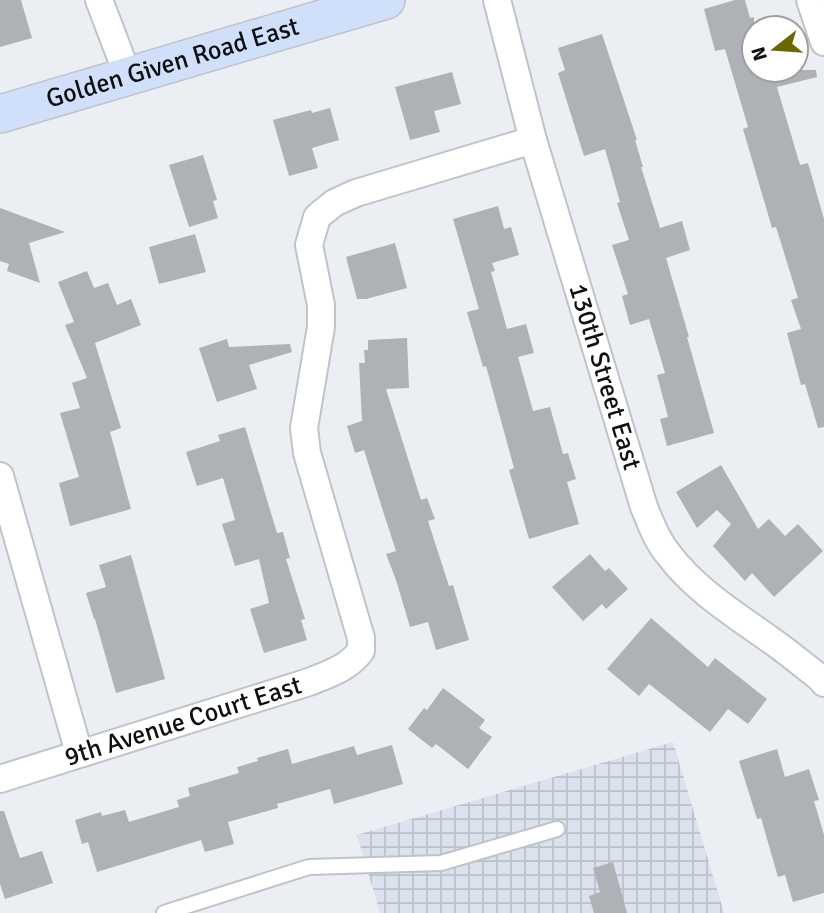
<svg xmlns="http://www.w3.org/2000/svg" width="824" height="913" font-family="Signika,sans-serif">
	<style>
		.industrial { fill: url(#industrial-grid) }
		.building { fill: #aeb1b6 }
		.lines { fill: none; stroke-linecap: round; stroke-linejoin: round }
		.lane-casing { stroke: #c0c3c8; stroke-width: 18 }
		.street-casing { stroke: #c0c3c8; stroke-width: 30 }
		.secondary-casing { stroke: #c0c3c8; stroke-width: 40 }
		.lane { stroke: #fff; stroke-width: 14 }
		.street { stroke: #fff; stroke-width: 26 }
		.secondary { stroke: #d0e0fa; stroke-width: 37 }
		.labels { text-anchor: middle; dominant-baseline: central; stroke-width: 5; stroke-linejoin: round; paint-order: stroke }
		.street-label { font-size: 26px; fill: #0e0f10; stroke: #fff }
	</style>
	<defs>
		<pattern id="industrial-grid" width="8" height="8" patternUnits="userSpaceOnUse" patternTransform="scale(1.75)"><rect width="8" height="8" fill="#dbe2ed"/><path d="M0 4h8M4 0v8" fill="none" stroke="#bbc1ca"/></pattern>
	</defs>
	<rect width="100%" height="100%" fill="#ebeff4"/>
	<path class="industrial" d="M673,742l51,171h-344l-23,-78z"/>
	<path class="building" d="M0,0h21l11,38 -32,9z
		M735,0h10l5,18 4,-1v53h62l1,7 -40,10 23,78 8,-2 16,56v208l-6,1 -13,-44 -4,1 -14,-52 14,-4 -10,-29 7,-2 -22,-71 -4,1 -29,-99 5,-2 -23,-78 -10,2 -11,-42z
		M602,34l35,106h-2l8,27h-2l19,61 22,-7 8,29 -24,8 23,79h-2l27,96 -47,13 -7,-27 8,-2 -11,-42 8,-2 -16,-54 -19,6 -8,-29 6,-2 -16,-49 17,-5 -12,-37 3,-1 -15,-53 -21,7 -26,-83 7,-3 -7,-22z
		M452,72l9,32 -27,7 6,21 -30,8 -15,-53z
		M330,108l9,32 -27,8 6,20 -29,8 -16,-56 38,-10 1,3z
		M203,155l14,45 -4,1 5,17 -29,9 -20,-62z
		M498,206l6,23 7,-2 8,28 -27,8 3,8 -4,1 16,57 19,-5 8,29 -16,4 15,54 17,-4 13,47 5,-1 8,26 -9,3 12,42 -50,15 -20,-69 5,-2 -28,-102 -3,1 -16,-55 12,-3 -26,-90z
		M0,208l65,24 -36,11 11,40 -33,-12 2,-7 -9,-3z
		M195,234l11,38 -47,12 -10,-37z
		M395,243l12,45 -41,11h-9l-11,-42z
		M87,271l7,17 14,-5 9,22 14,-6 10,26 -46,18 26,85 -11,4 21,77 -61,17 -11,-43 20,-6 -19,-64 20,-5 -8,-25 15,-5 -22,-53 9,-3 -16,-40z
		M407,338l2,50 -23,1 35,111 6,-2 8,21 -7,2 21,65 4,-1 16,55 -33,10 -8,-28 -18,5 -14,-47 -10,-26 10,-3 -14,-43 -18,-58 -9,3 -8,-27 15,-5 -3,-58h6l-1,-13h4v-10z
		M227,339l2,8 61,-3 2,8 -43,13 8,24 -40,13 -18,-54z
		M245,427l32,106 6,-1 7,26 -4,1 19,60 -4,1 6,20 -43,13 -14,-44 19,-6 -10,-44 -24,7 -13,-42 13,-4 -12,-42 -26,8 -11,-34 34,-11 -2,-6z
		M721,465l37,64 11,-10 16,17 13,-12 25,27 -49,46 -22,-24 -7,8 -32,-35 18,-22 -14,-14 -20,18 -21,-36z
		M590,554l15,17 4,-3 19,21 -22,20 -4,-5 -19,17 -31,-34z
		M131,555l34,124 -49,14 -21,-74h-1l-8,-26 20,-6 -7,-22z
		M651,618l57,49 7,-9 52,41 -19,25 -20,-15 -18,23 -61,-48 -10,12 -32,-27z
		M443,688l42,32 -6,8 13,9 -24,32 -32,-25 -4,4 -24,-19 16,-21 3,2z
		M392,745l11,39 -69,20 -4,-15 -53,15 1,4 -50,14 6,22 -29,8 -4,-12 -104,32 -9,-30 -6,2 -7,-24 26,-8 1,4 23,-6 4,12 50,-15 -2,-7 13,-4 -2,-8 51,-15 -2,-6 21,-6 -1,-3 31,-9 4,15 62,-18 3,9z
		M777,749l8,28 24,-8 10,31 -5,1 10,34v58l-31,9 -8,-27 -7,2 -17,-59 -4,1 -18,-58z
		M0,811h4l16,47 22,-7 11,32 -48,16 -5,-15z
		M613,862l14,51h-33l-5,-17 11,-4 -7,-24z"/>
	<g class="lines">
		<g class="lane-casing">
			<path id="lane" d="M164,913l145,-46 132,-4 116,-34"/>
		</g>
		<g class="street-casing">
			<g id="street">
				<path d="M99,0l29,76"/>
				<path id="s1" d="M497,0l36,140 111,367c7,17 13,34 25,48 26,35 68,61 103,86 16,11 31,24 47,36l5,6"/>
				<path d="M810,0l14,42"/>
				<path d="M0,476l79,277"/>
				<path id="s2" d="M0,779l309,-97c20,-8 39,-14 52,-31v-13l-54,-185 -3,-25 17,-101v-22l-12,-60 8,-28 17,-14 22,-10 177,-53"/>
			</g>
		</g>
		<g class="secondary-casing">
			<g id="secondary">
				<path id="s3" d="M0,114l386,-114"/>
			</g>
		</g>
		<use href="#lane" class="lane"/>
		<use href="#street" class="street"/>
		<use href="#secondary" class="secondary"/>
	</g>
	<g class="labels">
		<g class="street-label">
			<text stroke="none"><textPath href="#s3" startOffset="180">Golden Given Road East</textPath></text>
			<text stroke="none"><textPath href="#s1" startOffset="392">130th Street East</textPath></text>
			<text stroke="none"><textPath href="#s2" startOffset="192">9th Avenue Court East</textPath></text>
		</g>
	</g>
	<g transform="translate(775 49) rotate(253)"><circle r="33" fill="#ffffff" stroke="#9f9f9f" stroke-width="2"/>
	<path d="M0-5L12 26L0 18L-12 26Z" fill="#696802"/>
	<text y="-10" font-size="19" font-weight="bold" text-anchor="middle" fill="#0e0f10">N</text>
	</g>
</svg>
